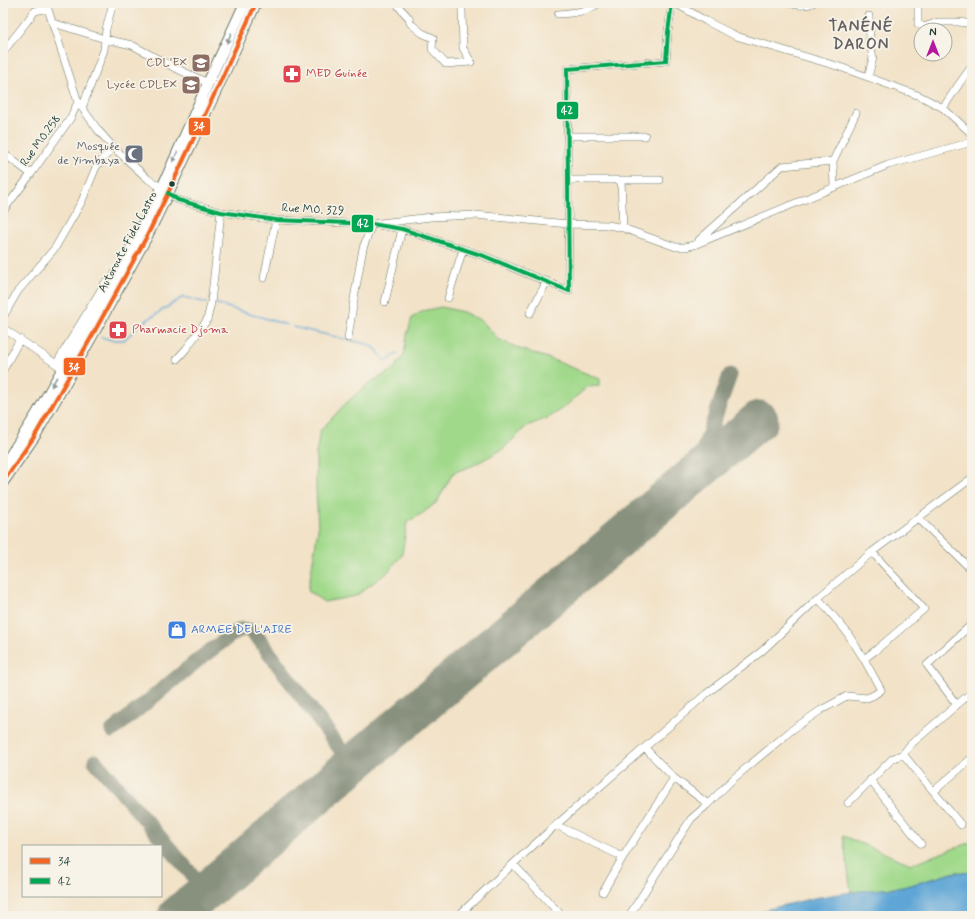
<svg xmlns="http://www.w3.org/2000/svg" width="975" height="919" font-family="Mynerve,sans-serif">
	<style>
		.green { fill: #a1d98b; stroke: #608b60 }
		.water { fill: #5fa6d6; stroke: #3f7285 }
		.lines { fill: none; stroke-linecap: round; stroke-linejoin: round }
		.stream { stroke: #5fa6d6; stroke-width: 1.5 }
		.taxiway { stroke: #88907e; stroke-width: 15 }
		.runway { stroke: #88907e; stroke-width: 39 }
		.minor-casing { stroke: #697767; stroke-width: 8 }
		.highway-casing { stroke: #697767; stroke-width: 12 }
		.minor { stroke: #fff; stroke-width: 7 }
		.highway { stroke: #fff; stroke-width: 10 }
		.bus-1-casing { stroke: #f7f3e8; stroke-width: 7 }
		.bus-2-casing { stroke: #f7f3e8; stroke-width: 7 }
		.bus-1 { stroke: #f26522; stroke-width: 4 }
		.bus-2 { stroke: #00a651; stroke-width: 4 }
		.oneway { fill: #8f9e9a }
		.bus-dot { fill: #1f3d34; stroke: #f7f3e8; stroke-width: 1.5 }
		.labels { text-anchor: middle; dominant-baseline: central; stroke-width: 3.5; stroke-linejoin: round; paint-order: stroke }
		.education-label { font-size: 12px; fill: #785e54; stroke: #f7f3e8; text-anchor: end }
		.health-label { font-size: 12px; fill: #be3a42; stroke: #f7f3e8; text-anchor: start }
		.street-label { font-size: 12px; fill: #1f3d34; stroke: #f7f3e8 }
		.worship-label { font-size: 12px; fill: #5b616d; stroke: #f7f3e8; text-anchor: end }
		.shop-label { font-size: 12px; fill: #366cbe; stroke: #f7f3e8; text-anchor: start }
		.district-label { font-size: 16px; font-weight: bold; letter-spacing: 1px; fill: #666264; stroke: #f7f3e8 }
		.line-badge { stroke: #f7f3e8; stroke-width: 1.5 }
		.badge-label { font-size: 11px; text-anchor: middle; font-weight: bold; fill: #fff }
	</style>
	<rect width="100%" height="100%" fill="#f7f3e8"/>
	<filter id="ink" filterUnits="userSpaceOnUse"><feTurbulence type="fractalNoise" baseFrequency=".025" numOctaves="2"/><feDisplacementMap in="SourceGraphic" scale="8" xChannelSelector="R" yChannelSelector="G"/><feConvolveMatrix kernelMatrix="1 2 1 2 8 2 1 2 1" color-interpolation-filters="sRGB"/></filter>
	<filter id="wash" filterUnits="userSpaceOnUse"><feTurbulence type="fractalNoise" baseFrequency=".012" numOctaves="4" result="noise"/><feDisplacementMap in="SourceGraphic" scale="16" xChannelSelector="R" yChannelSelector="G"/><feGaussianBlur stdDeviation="0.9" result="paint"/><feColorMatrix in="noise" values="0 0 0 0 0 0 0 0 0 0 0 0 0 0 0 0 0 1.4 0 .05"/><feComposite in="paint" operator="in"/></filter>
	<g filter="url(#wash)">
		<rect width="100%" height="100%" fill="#f2e2c7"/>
		<path class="green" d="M441,307l22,5 19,9 16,18 22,10 28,9 52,21v7l-13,1 -20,18 -17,12 -23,9 -24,23 -29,16 -21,8 -16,29 -14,11 -16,9 -5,33 -16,19 -8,5 -22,17 -32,6 -16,-11 10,-61 -2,-44v-33l4,-22 24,-26 25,-22 25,-14 10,-14 3,-20 5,-17 11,-7z
			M843,836l68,28 61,-22v31l-16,-1 -52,15 -53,5z"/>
		<path class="water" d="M956,872l16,1v43h-219l15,-7 46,-11 37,-6 53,-5z"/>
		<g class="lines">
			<path class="stream" d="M214,303l42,13
				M258,316l29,9
				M293,327l52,12
				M101,337l11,3h12l17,-16 42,-27 24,6
				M349,340l18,4 9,5 8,11h5l8,-7"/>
			<path class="taxiway" d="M686,482l10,-13 3,-7 31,-87
				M112,731l87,-72 35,-26 8,-4 7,1 10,9 93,126
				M95,761l111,130"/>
			<path class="runway" d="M177,916l175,-151 407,-345"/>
		</g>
	</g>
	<g filter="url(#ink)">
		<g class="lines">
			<g class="minor-casing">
				<path id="minor" d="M46,3l32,99 20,28 15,17 35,32 14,9
					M398,3l1,4 10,11 1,5 12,10 11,5 -1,11 14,15 25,-2 -8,-14 -1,-38 -1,-7
					M675,3l31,18 30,15 104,31 80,29 23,12 29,26
					M790,3c7,3 15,3 23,0
					M918,3v21l6,3 14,-5h21l13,2
					M558,14c15,-1 29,-2 41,-11
					M53,23l52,16 27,6 41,22 35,16
					M3,52l32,-41 13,-3
					M868,77l5,-19 -3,-15 -1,-27
					M82,108l22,-58 2,-21 7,-26
					M943,108l16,-24 13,-18
					M567,136h78
					M3,153l28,21
					M568,180h92
					M621,180l2,48
					M834,187l-1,-26 23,-48
					M168,193l10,7 43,12 55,8 96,4 30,5 82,27 85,35 -2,-222 99,-8 2,-29 4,-29
					M3,211l28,-37 39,-55 8,-17
					M699,240l83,-74 51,-5
					M264,278l12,-58
					M448,298l15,-49
					M385,302l17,-73
					M530,313l17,-32
					M3,317l15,-26 37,-43 27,-47 14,-34 17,-20
					M3,328l56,38
					M348,338l7,-45 8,-45 9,-24 59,-7 44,-2 93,9 40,1 15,3 53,19h9l9,-2 194,-80 84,-23
					M177,359l9,-10 21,-29 4,-17 10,-91
					M56,364l49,-81
					M3,370l17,-31
					M918,518l54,52
					M864,659l12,-9 48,-41 -52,-57
					M957,705l-30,-40 45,-41
					M645,748l29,30 34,26
					M903,754l58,71
					M870,780l51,64
					M934,791l38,-33
					M848,803l44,-44 11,-5 7,-9 62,-53
					M556,825l67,32
					M513,864l49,52
					M603,892l20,-35 51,-79
					M458,916l55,-52 43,-39 150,-131 56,-43 56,-53 54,-46 100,-74
					M629,916l62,-97 17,-15 25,-25 60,-50 28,-19 26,-14 20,2 7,-3 7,-5 -17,-31 -18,-28 -28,-33"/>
			</g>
			<g class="highway-casing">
				<path id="highway" d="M3,467l32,-50 89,-155 38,-74 46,-105 37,-80
					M3,482l33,-48 56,-98 54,-98 22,-45 54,-115 34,-75"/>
			</g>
			<use href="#minor" class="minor"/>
			<use href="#highway" class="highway"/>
			<g class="bus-1-casing">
				<path id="bus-1" d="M3,482l33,-48 56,-98 54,-98 22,-45 54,-115 34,-75"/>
			</g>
			<g class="bus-2-casing">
				<path id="bus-2" d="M168,193l10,7 43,12 55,8 96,4 30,5 82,27 85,35 -2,-222 99,-8 2,-29 4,-29"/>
			</g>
			<use href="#bus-1" class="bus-1"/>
			<use href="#bus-2" class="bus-2"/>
		</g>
		<defs><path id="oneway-solid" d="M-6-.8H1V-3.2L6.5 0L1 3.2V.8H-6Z"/></defs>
		<g class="oneway">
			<use href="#oneway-solid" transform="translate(229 38) rotate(115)"/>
			<use href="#oneway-solid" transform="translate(175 157) rotate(114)"/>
			<use href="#oneway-solid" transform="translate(54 382) rotate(119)"/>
		</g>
	</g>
	<defs>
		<g id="school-square" transform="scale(1)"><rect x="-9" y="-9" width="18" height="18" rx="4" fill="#8d6e63" stroke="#f7f3e8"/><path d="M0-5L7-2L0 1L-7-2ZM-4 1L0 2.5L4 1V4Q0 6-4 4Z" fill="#fff"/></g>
		<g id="pharmacy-square" transform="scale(1)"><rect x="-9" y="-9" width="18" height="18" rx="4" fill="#e0444e" stroke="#f7f3e8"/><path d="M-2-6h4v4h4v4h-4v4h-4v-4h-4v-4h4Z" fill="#fff"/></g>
		<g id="mosque-square" transform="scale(1)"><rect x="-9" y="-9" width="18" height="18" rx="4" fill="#6b7280" stroke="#f7f3e8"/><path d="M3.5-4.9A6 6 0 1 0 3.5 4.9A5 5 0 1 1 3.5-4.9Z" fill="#fff"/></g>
		<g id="shop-square" transform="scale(1)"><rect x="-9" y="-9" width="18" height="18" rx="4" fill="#3f7fe0" stroke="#f7f3e8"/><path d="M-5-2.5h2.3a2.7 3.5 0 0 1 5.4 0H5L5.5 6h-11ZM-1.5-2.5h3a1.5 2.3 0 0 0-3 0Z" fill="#fff"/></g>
	</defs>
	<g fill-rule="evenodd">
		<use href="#school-square" x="201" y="63"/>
		<use href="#pharmacy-square" x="292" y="74"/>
		<use href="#school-square" x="191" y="85"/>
		<use href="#mosque-square" x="134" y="154"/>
		<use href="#pharmacy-square" x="118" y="330"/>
		<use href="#shop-square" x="177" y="630"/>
	</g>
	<circle class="bus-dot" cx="172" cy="184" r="3.5"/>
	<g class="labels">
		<g class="education-label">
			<text x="187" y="63">CDL'EX</text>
			<text x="177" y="85">Lycée CDLEX</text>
		</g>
		<g class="health-label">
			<text x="306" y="74">MED Guinée</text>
			<text x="132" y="330">Pharmacie Djoma</text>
		</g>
		<g class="street-label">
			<text transform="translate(41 141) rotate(-54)">Rue MO.258</text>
			<text transform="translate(313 210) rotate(3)">Rue MO. 329</text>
			<text transform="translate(128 242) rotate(-62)">Autoroute Fidel Castro</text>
		</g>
		<g class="worship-label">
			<text x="120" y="147">Mosquée<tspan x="120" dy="14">de Yimbaya</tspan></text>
		</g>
		<g class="shop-label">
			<text x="191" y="630">ARMEE DE L'AIRE</text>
		</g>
		<g class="district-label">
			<text x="861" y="26">TANÉNÉ<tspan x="861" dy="18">DARON</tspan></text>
		</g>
	</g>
	<g class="line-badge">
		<rect x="556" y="101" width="23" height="19" rx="4" fill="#00a651"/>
		<rect x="188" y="117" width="23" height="19" rx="4" fill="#f26522"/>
		<rect x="351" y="214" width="23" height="19" rx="4" fill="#00a651"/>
		<rect x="63" y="357" width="23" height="19" rx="4" fill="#f26522"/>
	</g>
	<g class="badge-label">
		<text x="567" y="114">42</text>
		<text x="199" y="130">34</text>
		<text x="363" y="227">42</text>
		<text x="74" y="371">34</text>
	</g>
	<rect width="975" height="919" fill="none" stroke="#f7f3e8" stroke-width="16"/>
	<rect x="22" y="845" width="140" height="52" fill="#f7f3e8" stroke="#a1aaa0"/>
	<rect x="30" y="858" width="20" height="6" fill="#f26522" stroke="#a1aaa0"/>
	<text x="58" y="865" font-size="12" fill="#1f3d34">34</text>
	<rect x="30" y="878" width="20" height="6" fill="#00a651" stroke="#a1aaa0"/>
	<text x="58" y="885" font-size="12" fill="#1f3d34">42</text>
	<g transform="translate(933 42)"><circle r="19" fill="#f7f3e8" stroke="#a1aaa0"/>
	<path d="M0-3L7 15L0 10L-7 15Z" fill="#b5179e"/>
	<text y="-6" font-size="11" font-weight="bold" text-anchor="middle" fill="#1f3d34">N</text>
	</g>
</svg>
